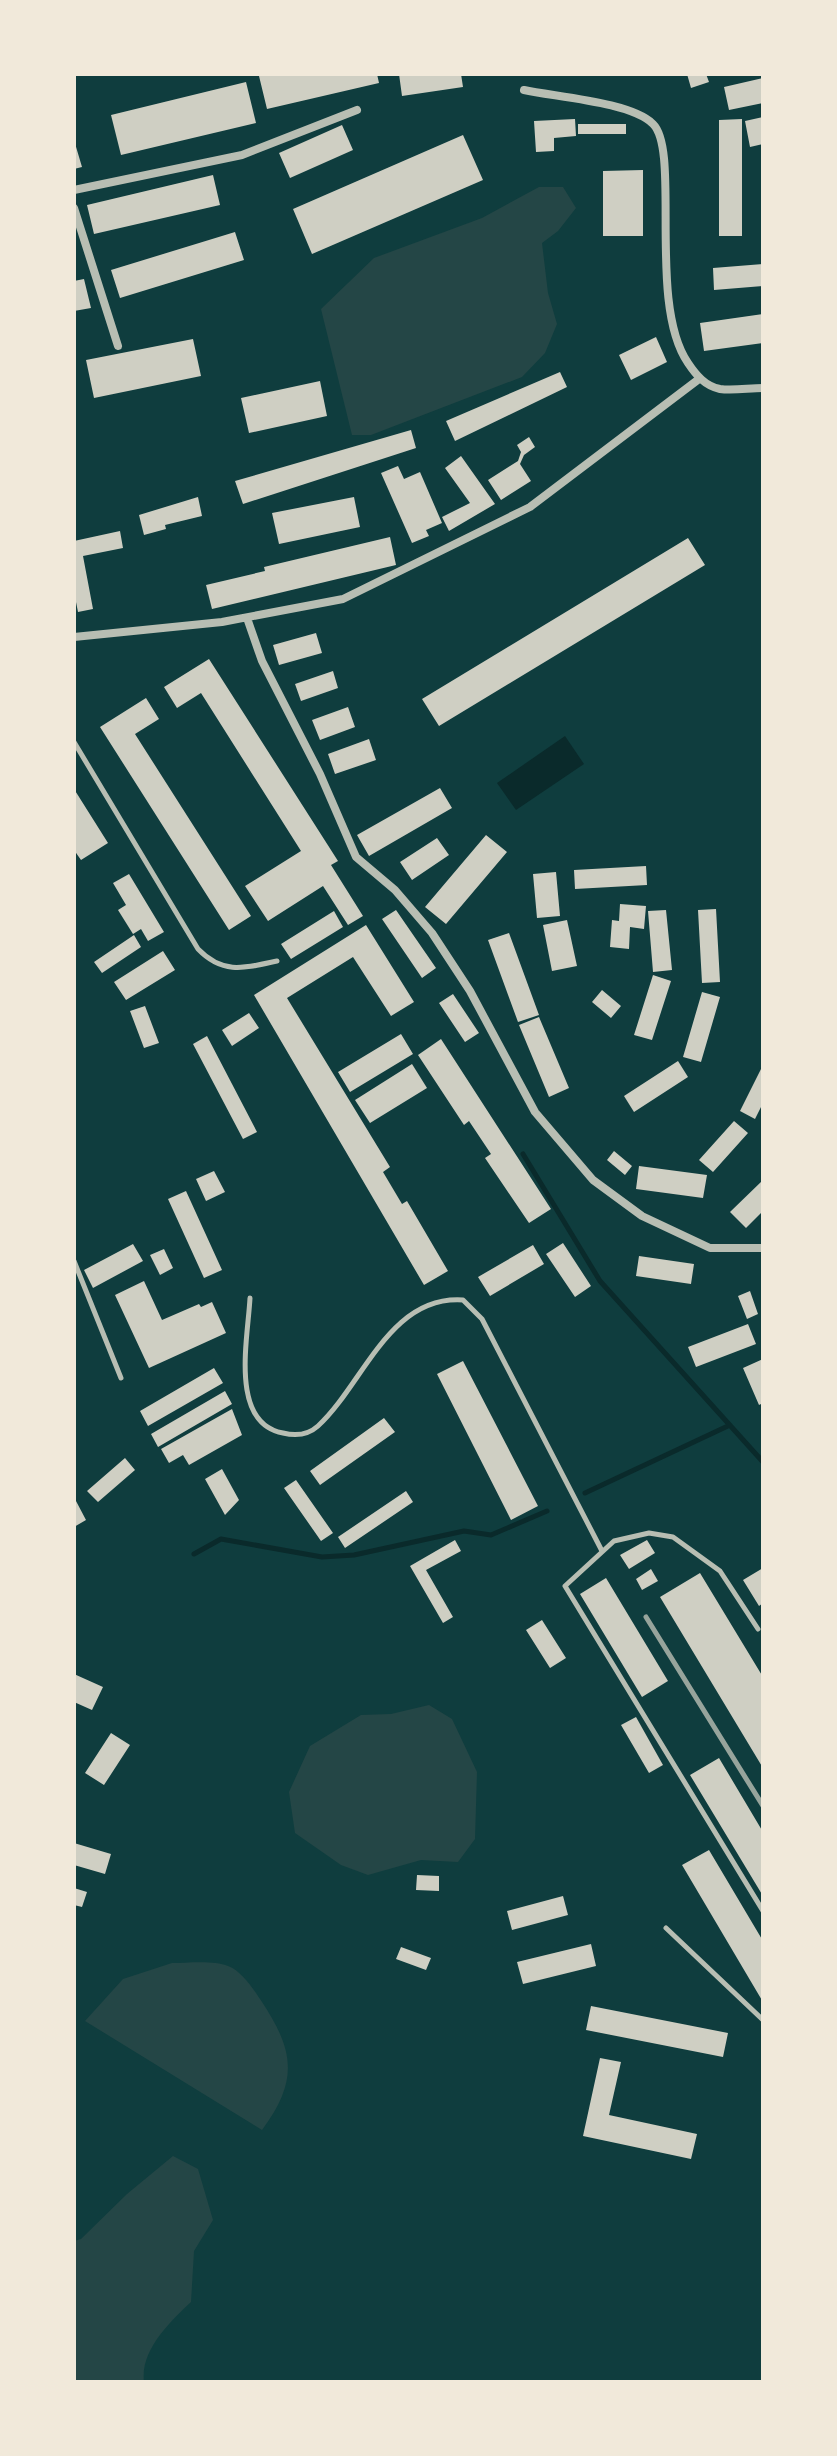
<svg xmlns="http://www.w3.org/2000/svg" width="837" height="2456" font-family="'PT Sans',sans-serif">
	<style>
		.green { fill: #244646 }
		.water { fill: #0a2a2b }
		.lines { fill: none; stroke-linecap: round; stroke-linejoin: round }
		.stream { stroke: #0a2a2b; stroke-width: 5 }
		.building { fill: #cfcfc3 }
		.service { stroke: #b8beb3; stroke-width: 5 }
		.minor { stroke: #b8beb3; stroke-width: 8 }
		.rail { stroke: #97a49c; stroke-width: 5 }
	</style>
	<rect width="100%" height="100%" fill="#0f3d3e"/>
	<path class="green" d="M539,187h24l13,21 -18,23 -16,12 6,50 9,31 -12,29 -23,24 -151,58h-19l-31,-126 53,-51 108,-40z
		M429,1705l23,14 25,53 -2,67 -17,23 -37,-2 -53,15 -27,-10 -46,-32 -6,-41 21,-46 51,-31 30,-1z
		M172,1963c16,0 42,-3 56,3 14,5 26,24 34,36 33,50 36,79 0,128l-177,-109 38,-42z
		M173,2156l25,13 15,51 -19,31 -3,51c-21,20 -51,48 -47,80h-70v-141l7,-2 46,-45z"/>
	<path class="water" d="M565,736l19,28 -68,46 -19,-27z"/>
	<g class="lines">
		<path class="stream" d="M523,1154l77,127 163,181
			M585,1493l145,-68
			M194,1554l27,-15 101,18 32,-2 110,-24 27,4 56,-24"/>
	</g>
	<path class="building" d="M268,74h109l2,9 -112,26 -8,-33z
		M399,74h62l2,13 -61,9z
		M687,74h19l3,8 -18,6z
		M763,78v25l-34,7 -5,-23z
		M246,82l10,41 -135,32 -10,-40z
		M763,117v27l-13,3 -5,-26z
		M575,119l1,17 -22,2v13l-18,1 -2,-31z
		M742,119v117h-23v-116z
		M578,124h48v10h-48z
		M342,125l11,25 -63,28 -11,-25z
		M463,135l20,45 -171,74 -19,-45z
		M74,140l8,27 -8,2z
		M643,170v66h-40v-65z
		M213,175l7,30 -126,29 -7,-29z
		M235,232l9,28 -124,38 -9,-28z
		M763,264v22l-49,4 -1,-22z
		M84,279l7,29 -17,3v-30z
		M763,314v29l-59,8 -4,-28z
		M656,337l11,25 -36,18 -12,-25z
		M193,339l8,37 -107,22 -8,-38z
		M560,372l7,15 -112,54 -9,-20z
		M320,381l7,35 -78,17 -8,-35z
		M411,430l5,18 -173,56 -8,-23z
		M529,437l6,10 -11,8 -4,9 11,17 -30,19 -13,-20 30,-19 3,-9 -4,-7z
		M461,456l34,48 -46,27 -7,-14 28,-14 -25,-35z
		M398,466l6,13 16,-7 22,51 -16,7 3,6 -17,7 -31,-70z
		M198,497l4,19 -37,9 1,4 -22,6 -5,-20z
		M354,497l6,30 -81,17 -7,-31z
		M120,531l3,17 -40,8 10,53 -15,3 -4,-20v-51z
		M390,537l6,28 -184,44 -6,-24 59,-14 -1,-4z
		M688,538l17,27 -266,161 -17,-27z
		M316,633l6,20 -43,12 -6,-20z
		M209,659l129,202 -7,4 32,51 -15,9 -25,-39 -55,35 -23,-35 56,-35 -100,-158 -24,15 -13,-21z
		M333,671l5,17 -37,13 -6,-17z
		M146,698l13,21 -24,15 116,182 -22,14 -129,-203z
		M348,707l7,20 -35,13 -8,-20z
		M369,739l7,21 -41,14 -7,-20z
		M440,788l12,20 -83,48 -12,-21z
		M74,789l34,54 -27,17 -7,-10z
		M486,835l21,17 -61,72 -21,-17z
		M437,838l12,17 -37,25 -12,-18z
		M646,866l1,19 -72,4 -1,-19z
		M556,872l4,44 -23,2 -4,-44z
		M129,874l35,58 -16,9 -7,-12 -8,5 -15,-24 8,-5 -13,-22z
		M620,904l26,2 -2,23 -14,-2 -1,22 -19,-2 2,-27 7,1z
		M716,909l4,73 -18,1 -4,-73z
		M396,910l40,58 -14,10 -40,-59z
		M666,910l6,60 -19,2 -5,-61z
		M334,911l9,16 -52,32 -10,-15z
		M567,920l10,46 -25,5 -9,-46z
		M366,925l48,77 -23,14 -38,-59 -66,41 103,169 -7,5 19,32 5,-3 41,70 -24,14 -170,-290z
		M509,933l30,82 -21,7 -30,-82z
		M134,935l7,12 -39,26 -8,-11z
		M163,951l12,19 -49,30 -12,-18z
		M653,975l18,6 -19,59 -18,-5z
		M602,990l19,16 -10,12 -19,-16z
		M702,992l18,5 -19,65 -18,-5z
		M453,994l26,39 -14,9 -26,-39z
		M145,1006l14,37 -15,5 -14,-37z
		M249,1013l10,15 -27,18 -10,-16z
		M539,1017l30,71 -20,9 -30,-72z
		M401,1034l12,20 -63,38 -12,-20z
		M207,1036l50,96 -14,7 -50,-95z
		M441,1039l110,170 -22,14 -44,-65 6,-4 -22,-33 -5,4 -46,-70z
		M678,1061l10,16 -54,35 -10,-16z
		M412,1064l15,24 -57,35 -15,-23z
		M763,1065v38l-8,16 -15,-8z
		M734,1121l14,12 -35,39 -14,-12z
		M614,1151l18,15 -7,9 -18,-15z
		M639,1166l68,9 -4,23 -67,-9z
		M214,1171l11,21 -19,9 -10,-22z
		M763,1180v31l-17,17 -16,-16z
		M186,1191l36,79 -18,8 -36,-79z
		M563,1243l28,43 -16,11 -29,-43z
		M133,1244l10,17 -50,27 -9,-18z
		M533,1245l11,19 -54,32 -12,-19z
		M164,1249l9,19 -13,7 -10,-20z
		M639,1256l55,8 -3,20 -55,-8z
		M144,1281l18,39 37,-16 2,3 11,-5 14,31 -77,35 -34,-73z
		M750,1291l8,23 -11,5 -9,-23z
		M748,1324l8,20 -60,23 -8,-20z
		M763,1359v44l-4,2 -16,-37z
		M463,1361l75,145 -27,14 -74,-146z
		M214,1368l9,15 -75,43 -8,-15z
		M225,1391l7,13 -74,43 -7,-13z
		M232,1409l10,26 -53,30 -6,-10 -14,8 -8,-14z
		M384,1418l11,14 -75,53 -10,-14z
		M125,1458l10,12 -37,32 -11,-11z
		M222,1469l17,31 -14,15 -20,-36z
		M296,1480l37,53 -12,8 -37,-53z
		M406,1491l7,11 -68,46 -7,-11z
		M76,1501l10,19 -12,7v-25z
		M455,1540l6,11 -35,19 27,47 -10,6 -33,-57z
		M647,1540l8,13 -26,16 -9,-14z
		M763,1568v35l-4,3 -16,-26z
		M651,1569l7,12 -16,9 -6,-11z
		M700,1573l63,104v91l-103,-171z
		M606,1578l62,103 -26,16 -62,-103z
		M542,1620l24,38 -16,10 -24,-38z
		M74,1674l29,13 -11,23 -18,-8z
		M636,1717l27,48 -14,8 -28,-48z
		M111,1733l19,12 -26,40 -19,-12z
		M719,1758l44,74v64l-73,-121z
		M74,1843l37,11 -6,20 -31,-9z
		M709,1850l54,91v61l-81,-137z
		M417,1875l22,1v15l-23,-1z
		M74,1888l13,4 -5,15 -8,-2z
		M563,1896l5,19 -56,15 -5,-19z
		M591,1944l5,22 -73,18 -6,-22z
		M401,1947l30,11 -5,12 -30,-11z
		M591,2006l137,27 -5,24 -137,-27z
		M600,2058l21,4 -12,53 88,19 -6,25 -108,-23z"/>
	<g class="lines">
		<path class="service" d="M74,742l124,207c25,26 47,19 79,12
			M74,1261l47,117
			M250,1298c-2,40 -21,125 33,135 12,3 25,2 35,-7 45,-41 71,-131 145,-126l19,19 120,232
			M758,1629l-38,-58 -47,-34 -24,-4 -35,8 -49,45 198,325
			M666,1928l97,92"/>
		<path class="minor" d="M524,90c32,7 107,12 129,34 28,27 -6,180 35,239 8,12 17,23 32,26 13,2 29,-1 43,-1
			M74,190l168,-35 115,-45
			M74,208l44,138
			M247,618l15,43 58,113 36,83 39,33 37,43 38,58 65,121 58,68 49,36 68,32h53
			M74,637l148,-15 121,-23 187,-92 169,-128"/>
		<path class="rail" d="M646,1617l117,189"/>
	</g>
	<rect width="837" height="2456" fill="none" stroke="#f1e9da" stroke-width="152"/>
</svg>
